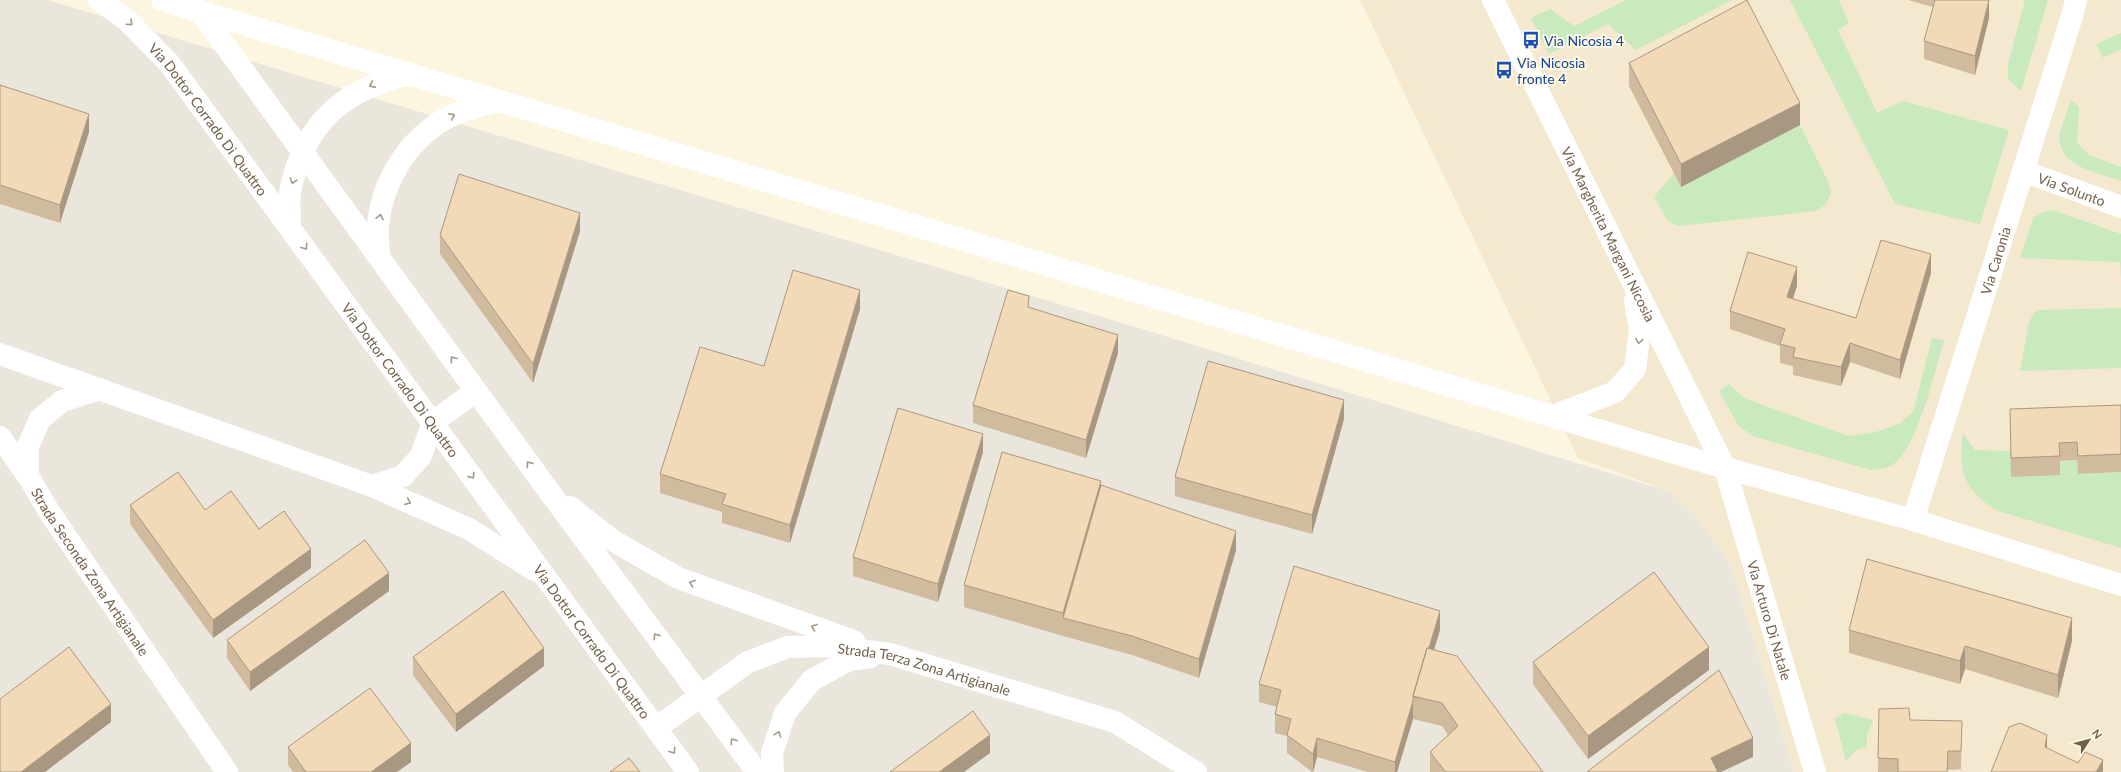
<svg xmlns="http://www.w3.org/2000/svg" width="2121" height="772" font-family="Lato,sans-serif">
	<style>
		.residential { fill: #f4e9cf }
		.industrial { fill: #ebe6dc }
		.green { fill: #c9e9bf }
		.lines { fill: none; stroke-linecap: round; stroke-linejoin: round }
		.minor { stroke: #fff; stroke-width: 22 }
		.tertiary { stroke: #fff; stroke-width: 22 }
		.wall { fill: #d0bb9e }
		.shaded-wall { fill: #a99881 }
		.building { fill: #f2d9b8; stroke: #a99881 }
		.oneway { stroke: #a49788 }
		.labels { text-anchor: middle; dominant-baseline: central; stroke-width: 4; stroke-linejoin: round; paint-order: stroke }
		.transit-label { font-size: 14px; fill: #164399; stroke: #fffae7; text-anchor: start }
		.street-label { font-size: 14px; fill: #735f48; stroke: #fffae7 }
	</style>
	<rect width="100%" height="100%" fill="#fcf6e1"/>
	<path class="residential" d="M1360,0h761v772h-327l-56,-184 -70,-97 -90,-33z"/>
	<path class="industrial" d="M0,0h48l1104,332 516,159 24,22 22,28 15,23 9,24 56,184h-1794z"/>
	<path class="green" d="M1626,0h106l-96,50 -28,-26 -59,30 -18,-36 19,-9 24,17z
		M1790,0h49l10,23 -11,7 39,83 26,-12 106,29 -29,94 -85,-20z
		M2025,0h23l-27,91 -13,-12v-15z
		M2121,33v16l-18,9 -7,-14z
		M2071,100l8,7 -2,36 12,12 32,12v14c-24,-9 -67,-15 -61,-49 3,-11 8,-22 11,-32z
		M1800,125l27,54 4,14 -5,11 -9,7 -139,15 -11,-6 -13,-23 20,-24 7,14z
		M2052,210l69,24v44l-1,-16 -100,-4 13,-40 10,-6z
		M2121,308v60l-101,3 9,-49 7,-12z
		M1932,338l12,2c-9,30 -27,114 -55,127 -5,2 -13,2 -18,3l-119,-34 -14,-11 -19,-34 10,-7 15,14 104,38 28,-4 23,-8 14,-12z
		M1963,433l12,17 36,1v26l48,-15 18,-2 2,14 42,-2v76l-126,-38c-32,-23 -37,-39 -32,-77z
		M1844,713l29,7 -6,15v12l-11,3 -10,11 -11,-42z"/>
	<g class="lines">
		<g class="minor">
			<path id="s1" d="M99,0l30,22 40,41 519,709"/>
			<path id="s2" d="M1493,0l232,468 90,304"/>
			<path d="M200,11l348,479 209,282"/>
			<path id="s3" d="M2023,171l98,36"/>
			<path d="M290,227c0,-12 -2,-27 1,-40 15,-66 54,-98 119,-113"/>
			<path d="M379,256c0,-10 -2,-20 -1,-30 3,-41 28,-83 62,-104 18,-11 38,-16 58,-21"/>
			<path d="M0,354l372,132 31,-10 18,-20 12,-34 43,-31"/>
			<path id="s4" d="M100,389l-38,12 -22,18 -12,27v30l22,37 177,259"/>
			<path d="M1553,416l62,-24 20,-23 5,-40 -5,-28"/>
			<path d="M0,437l28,39"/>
			<path d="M372,486l97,43 65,41"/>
			<path d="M570,507l42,33 66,38 176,63"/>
			<path id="s5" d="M1913,520l160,-507 3,-13"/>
			<path id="s6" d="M656,728l92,-66 40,-15 40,-1 62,8 225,68 81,50"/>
			<path d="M773,772l-1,-19 13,-40 27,-33 37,-20 21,-3"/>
		</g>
		<path class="tertiary" d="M162,0l1563,468 188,52 208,65"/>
	</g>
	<path class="wall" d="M1908,0h81v18l-14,57 -51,-16v-18l9,-34z
		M1629,63l171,62 -119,62 -52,-101z
		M0,85l89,47 -29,91 -60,-19z
		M580,231l-47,152 -93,-129v-19z
		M1931,273l-31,106 -50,-17 -9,24 -48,-11v-9l-13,-3v-17l-50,-17v-18l67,-25 -4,13 63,19z
		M1029,307l89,46 -32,105 -113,-35v-18z
		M860,309l-70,234 -68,-20v-11l-62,-19v-19l104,-108z
		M2121,405v67l-43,2 -1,-14 -17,1v14l-49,2 -1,-68z
		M1344,419l-32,115 -137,-38v-19z
		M983,452l-45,150 -85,-26v-19z
		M1101,485l135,65 -37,128 -67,-23 -69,-19 -99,-29v-22z
		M130,505l75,5 54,19 52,39 -98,70 -83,-114z
		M389,591l-139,100 -23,-33v-18z
		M1440,630l-6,20 109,122h-113v-20l18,-17 -6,-9 -29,-7 -16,53h-29l-51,-15 -4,15h-1l-25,-19v-17l-12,-3v-19l2,-7 -18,-5v-18z
		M1849,630l223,11 -14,57 -93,-29 -5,15 -111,-31z
		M413,657l131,9 -88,66 -43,-57z
		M1533,662l176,8 -121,89 -55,-75z
		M1879,709l31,11 52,1 -1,48 -13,1 -1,2h-69z
		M288,747l123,15 -14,10h-104l-5,-7z"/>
	<path class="shaded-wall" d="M1989,0v18l-14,57v-19z
		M1800,103v22l-119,62v-23z
		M89,114v18l-29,91v-18z
		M580,213v18l-47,152v-19z
		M1931,254v19l-31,106v-19z
		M1797,267v19l-10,29v-18z
		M860,290v19l-70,234v-18z
		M1118,335v18l-32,105v-18z
		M1850,343v19l-9,24v-19z
		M1344,400v19l-32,115v-19z
		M983,434v18l-45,150v-18z
		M1101,481v23l-38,114v-5z
		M1236,531v19l-37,128v-19z
		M311,549v19l-98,70v-18z
		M389,573v18l-139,100v-19z
		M1440,611v19l-21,68 -5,-1z
		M2072,618v23l-14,57v-23z
		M1965,646v23l-5,15v-23z
		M1709,647v23l-121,89v-23z
		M544,648v18l-88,66v-18z
		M1413,701v18l-16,53h-2v-10z
		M111,704v18l-66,50h-24z
		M990,735v18l-26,19h-25z
		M2047,735v19l-2,-7z
		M1317,738v19l-4,15v-18z
		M1753,738v19l-32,15h-10v-14z
		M411,743v19l-14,10h-26z
		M2103,760v12h-7z"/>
	<path class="building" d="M1747,0l53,103 -119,61 -52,-101z
		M1935,0h54l-14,56 -51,-15z
		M0,85l89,29 -29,91 -60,-20z
		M459,174l121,39 -47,151 -93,-129z
		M1881,240l50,14 -31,106 -50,-17 -9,24 -48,-10 2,-9 -15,-4 5,-15 -55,-18 18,-59 49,15 -10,30 69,21z
		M793,270l67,20 -70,235 -68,-21 4,-10 -66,-20 40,-127 64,19z
		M1008,290l21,6 -1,11 90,28 -32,105 -113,-35z
		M1208,361l136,39 -32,115 -137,-38z
		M2121,405v49l-43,2 -1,-14 -18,1 1,13 -49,2 -1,-49z
		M898,408l85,26 -45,150 -85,-27z
		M1002,452l99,29 -38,132 -99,-28z
		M178,472l27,38 26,-19 28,38 25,-18 27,38 -98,71 -83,-115z
		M1101,485l135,46 -37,128 -67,-23 -69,-18z
		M365,540l24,33 -139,99 -23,-32z
		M1867,559l205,59 -14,57 -93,-29 -5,15 -111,-31z
		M1294,566l146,45 -11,37h-2l-14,48v5l-18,61 -78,-24 -4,16 -26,-19 4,-16 -16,-5 6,-24 -22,-6z
		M1654,572l55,75 -121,89 -55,-74z
		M503,591l41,57 -88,66 -43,-57z
		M69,647l42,57 -90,68h-21v-73z
		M1427,648l30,8 86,116h-98v-1l-15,-19 28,-26 -16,-23 -29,-7z
		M1719,670l34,68 -42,20 7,14h-131z
		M370,688l41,55 -40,29h-65l-18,-25z
		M1909,708l1,12 52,1 -1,30h-13l-1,21h-49v-13l-20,-1 1,-49z
		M973,711l17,24 -51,37h-49z
		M2020,723l27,12 -2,12 33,16 7,-11 18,8 -7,12h-105l18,-45z
		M629,758l11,14h-30z"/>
	<defs><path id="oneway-chevron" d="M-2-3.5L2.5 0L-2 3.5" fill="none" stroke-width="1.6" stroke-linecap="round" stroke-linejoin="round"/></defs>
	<g class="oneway">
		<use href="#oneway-chevron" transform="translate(130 23) rotate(42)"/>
		<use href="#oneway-chevron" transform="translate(372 85) rotate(156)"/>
		<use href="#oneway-chevron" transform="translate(452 116) rotate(-26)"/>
		<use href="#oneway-chevron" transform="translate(293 181) rotate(107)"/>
		<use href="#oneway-chevron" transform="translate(380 217) rotate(-78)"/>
		<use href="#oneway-chevron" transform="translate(305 247) rotate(54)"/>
		<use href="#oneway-chevron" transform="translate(1639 341) rotate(97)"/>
		<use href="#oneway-chevron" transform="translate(453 359) rotate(-126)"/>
		<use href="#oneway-chevron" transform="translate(529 464) rotate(-126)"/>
		<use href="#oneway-chevron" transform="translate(472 476) rotate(54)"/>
		<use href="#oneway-chevron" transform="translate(408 502) rotate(24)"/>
		<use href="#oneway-chevron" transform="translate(692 583) rotate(-160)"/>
		<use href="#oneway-chevron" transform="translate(814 627) rotate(-160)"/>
		<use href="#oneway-chevron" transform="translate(656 636) rotate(-126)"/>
		<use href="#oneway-chevron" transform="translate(778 734) rotate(-72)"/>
		<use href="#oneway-chevron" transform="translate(733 741) rotate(-126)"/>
		<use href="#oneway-chevron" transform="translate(673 751) rotate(54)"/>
	</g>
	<defs>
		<g id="bus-bare" transform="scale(1.38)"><path d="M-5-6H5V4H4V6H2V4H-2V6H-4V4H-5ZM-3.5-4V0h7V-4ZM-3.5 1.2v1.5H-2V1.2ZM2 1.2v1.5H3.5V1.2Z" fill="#1a4fb4" stroke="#fffae7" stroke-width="2.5" paint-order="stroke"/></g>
	</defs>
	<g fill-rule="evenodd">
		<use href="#bus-bare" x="1531" y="40"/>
		<use href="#bus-bare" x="1504" y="70"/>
	</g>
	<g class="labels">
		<g class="transit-label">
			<text x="1544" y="40">Via Nicosia 4</text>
			<text x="1517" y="62">Via Nicosia<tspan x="1517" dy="16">fronte 4</tspan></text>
		</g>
		<g class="street-label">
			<text stroke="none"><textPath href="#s1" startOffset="163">Via Dottor Corrado Di Quattro</textPath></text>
			<text stroke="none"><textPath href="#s3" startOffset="52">Via Solunto</textPath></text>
			<text stroke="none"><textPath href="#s2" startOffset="261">Via Margherita Margani Nicosia</textPath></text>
			<text stroke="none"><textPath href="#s5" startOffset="272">Via Caronia</textPath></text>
			<text stroke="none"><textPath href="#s1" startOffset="487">Via Dottor Corrado Di Quattro</textPath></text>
			<text stroke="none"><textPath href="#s4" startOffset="242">Strada Seconda Zona Artigianale</textPath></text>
			<text stroke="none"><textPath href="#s2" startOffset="681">Via Arturo Di Natale</textPath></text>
			<text stroke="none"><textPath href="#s1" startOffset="811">Via Dottor Corrado Di Quattro</textPath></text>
			<text stroke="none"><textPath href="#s6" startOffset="295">Strada Terza Zona Artigianale</textPath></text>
		</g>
	</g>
	<g transform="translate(2089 740) rotate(54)" stroke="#fffae7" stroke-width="3" paint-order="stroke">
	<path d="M0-3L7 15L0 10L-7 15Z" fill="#735f48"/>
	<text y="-6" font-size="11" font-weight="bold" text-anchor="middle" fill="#735f48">N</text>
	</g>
</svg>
